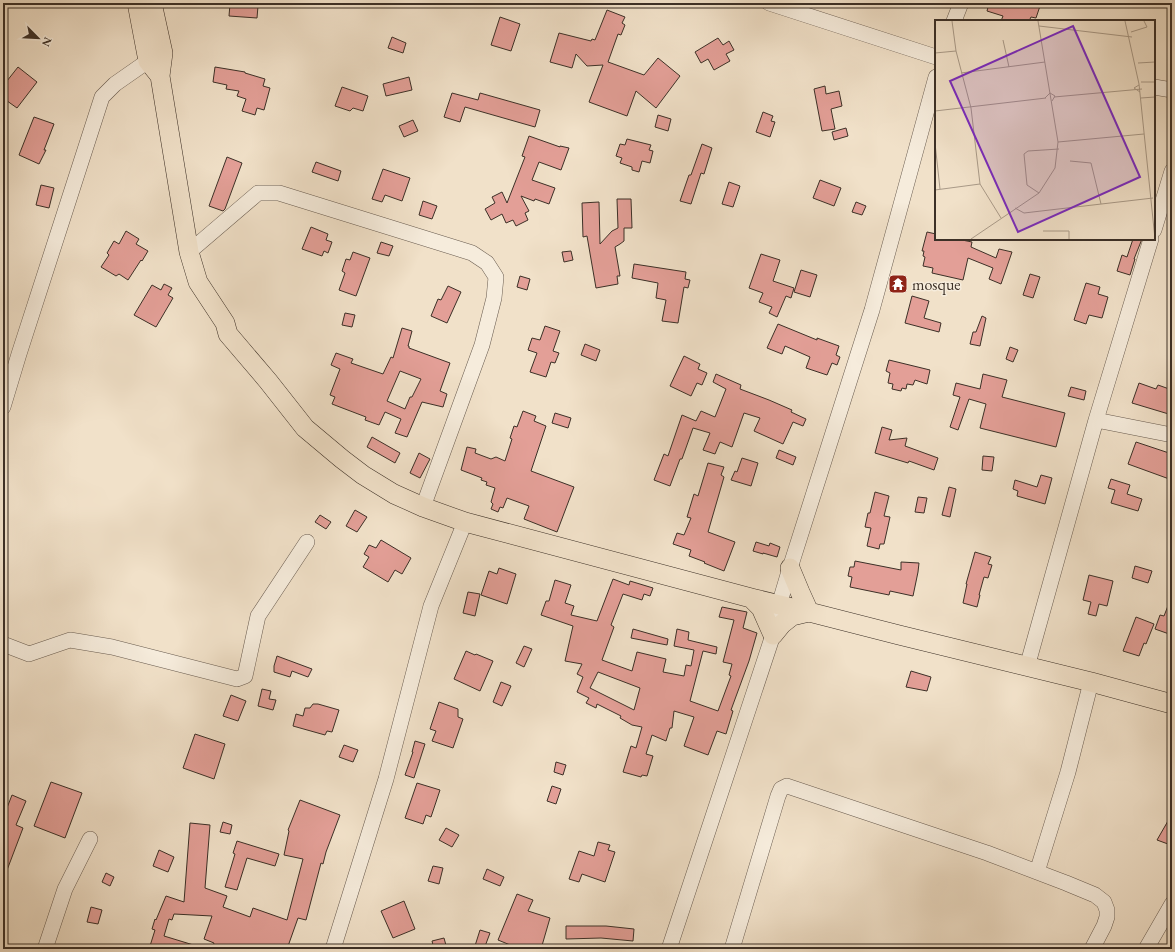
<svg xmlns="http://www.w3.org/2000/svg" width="1175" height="952" font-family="'EB Garamond',serif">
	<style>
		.building { fill: #e39f97; stroke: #3c3027; fill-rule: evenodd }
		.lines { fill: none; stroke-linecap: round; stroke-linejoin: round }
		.minor-casing { stroke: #695c50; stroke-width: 16 }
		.major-casing { stroke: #3c3027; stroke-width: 20 }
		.minor { stroke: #f6ecdc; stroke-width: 15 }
		.major { stroke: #f1e1c9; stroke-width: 19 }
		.labels { text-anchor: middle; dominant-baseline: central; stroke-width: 3; stroke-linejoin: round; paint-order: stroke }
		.poi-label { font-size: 16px; fill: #3c3027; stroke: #f6ecdc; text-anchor: start }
		.inset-road { fill: none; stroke: #a99a88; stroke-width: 1 }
		.view { fill: #7b2cbf; fill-opacity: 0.15; stroke: #7b2cbf; stroke-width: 2 }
		.inset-edge { fill: none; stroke: #3c3027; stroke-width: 2 }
	</style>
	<rect width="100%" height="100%" fill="#f1e1c9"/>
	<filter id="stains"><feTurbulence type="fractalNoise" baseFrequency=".005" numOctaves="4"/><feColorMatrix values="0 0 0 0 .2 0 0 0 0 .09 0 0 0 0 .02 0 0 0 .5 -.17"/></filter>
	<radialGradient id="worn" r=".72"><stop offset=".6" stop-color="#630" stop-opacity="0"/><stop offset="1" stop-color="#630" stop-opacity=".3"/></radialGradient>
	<path class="building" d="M989,3h52l-5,15 -5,-1 -2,4h-28l2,-5 -16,-5z
		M230,4l28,2 -1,12 -28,-2z
		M607,10l18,7 -3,6 3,2 -4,10 -3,-1 -10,28 36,13 14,-17 22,18 -24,32 -20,-17 -9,25 -38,-14 14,-37 -16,1 -11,-12 -4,14 -22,-6 9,-29 32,8 1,-2 3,1z
		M500,17l20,7 -9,27 -20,-6z
		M392,37l14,6 -3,10 -15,-5z
		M718,38l5,7 6,-4 5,9 -8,4 4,7 -16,9 -6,-11 -7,4 -6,-11z
		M18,67l19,15 -20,26 -14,-10v-12z
		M215,67l30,5v1l20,6 -2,7 7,2 -6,22 -7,-2 -2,7 -13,-4 4,-12 -9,-3 2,-5 -13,-2 1,-4 -14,-3z
		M409,77l3,13 -26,6 -3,-12z
		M825,86l1,8 13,-3 3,15 -11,3 4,20 -13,2 -8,-42z
		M342,87l26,9 -5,15 -10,-3 -3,3 -15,-5z
		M452,93l26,7 2,-7 60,17 -5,17 -70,-20 -5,15 -16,-5z
		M763,112l10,4 -2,5 4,1 -5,15 -14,-5z
		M658,115l13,4 -3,12 -13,-4z
		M34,117l20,7 -10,26h2l-7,14 -20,-9z
		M413,120l5,11 -14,6 -5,-11z
		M846,128l2,8 -14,4 -2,-8z
		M529,136l31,11v-1l9,2 -8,22 -22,-8 -7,18 23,8 -6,16 -14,-5 -1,2 -13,-5 8,15 -4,2 3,7 -12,6 -3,-6 -7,3 -4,-9 -11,6 -6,-11 10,-6 -3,-6 10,-5 5,11 18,-46 -3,-1z
		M627,139l24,6 -2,5 4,1 -3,12 -8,-2 -3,11 -7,-2v-3l-12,-4 2,-5 -6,-2 4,-12 5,1z
		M702,144l10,4 -8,26 -3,-1 -10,31 -11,-3 9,-26h2z
		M227,157l15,6 -17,46 -2,2 -14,-5z
		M316,162l25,9 -3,10 -26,-9z
		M383,169l27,9 -8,23 -17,-6 -3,7 -10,-3z
		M820,180l21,8 -7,18 -21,-8z
		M729,182l11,4 -7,21 -11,-3z
		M41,185l13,3 -5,20 -13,-3z
		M617,199h14l1,29h-8v13l-4,3 -5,3 5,29h-3l1,8 -22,4 -9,-52 -4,1 -1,-34 17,-1 1,42 12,-13 6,-3z
		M423,201l14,5 -5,13 -13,-4z
		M856,202l10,4 -4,9 -10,-3z
		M311,227l17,7 -2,6 6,2 -4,11 -4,-2 -2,5 -20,-7z
		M126,231l13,8 -3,5 12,7 -6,10 -1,-1 -13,20 -9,-6 -3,2 -15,-9 8,-12 -2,-2 7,-12 5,3z
		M927,232l9,2v5h21l15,3 -1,5 25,11 3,-9 13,3 -11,32 -12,-5 4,-11 -25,-10 -5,22 -31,-7 1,-5 -10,-2 2,-9 -2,-1 1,-5h-2z
		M1133,239h9l-8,20h1l-5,16 -13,-4 5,-16 5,2z
		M381,242l12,4 -4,10 -12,-3z
		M571,251l2,9 -9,2 -2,-10z
		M353,252l17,6 -14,38 -17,-6 6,-17 -3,-2 4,-12 4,1z
		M761,254l19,6 -7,21 21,7 -3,10 -5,-2 -9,21 -8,-4 3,-6 -13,-5 4,-9 -14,-5z
		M634,264l52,8 -1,7 5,1 -2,8 -4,-1 -6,36 -16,-2 4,-21 -10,-2 2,-15 -26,-5z
		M801,270l16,5 -7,22 -16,-5z
		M1030,274l10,3 -7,21 -10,-3z
		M520,276l10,3 -3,11 -10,-3z
		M1086,283l14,4 -2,7 10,3 -6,21 -13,-3 -3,9 -12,-4z
		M164,284l8,4 -4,7 5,3 -17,29 -22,-12 18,-30 9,5z
		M448,286l13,6 -14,31 -16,-7 7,-17 3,1z
		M912,296l17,5 -5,17 17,5 -2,9 -34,-9z
		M345,313l10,2 -3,12 -10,-2z
		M982,316l4,2 -6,28 -10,-2 3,-12h3z
		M778,324l39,16v-2l22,8 -3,9 4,2 -3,8 -5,-2 -5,12 -21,-7 4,-11 -25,-11 -3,8 -15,-6z
		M545,326l15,5 -7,20 6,2 -4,10 -4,-1 -5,15 -16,-5 7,-19 -9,-3 4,-12 8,2z
		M402,328l10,3 -4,15h1v2l41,15 -10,28 7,3 -4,13 -21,-5 -15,35 -12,-4 6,-14 -16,-7 -6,13 -14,-5 1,-3 -34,-13 3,-7 -5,-2 10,-26 -9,-4 5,-12 17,6 -2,4 32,11 8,-17 2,1zM400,371l21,8 -9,18h-2l-5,12 -18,-8z
		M585,344l15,6 -4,11 -15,-6z
		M1010,347l8,3 -5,12 -7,-3z
		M684,356l16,8 -2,5 9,4 -5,12 -5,-2 -6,13 -21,-10z
		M889,360l41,10 -3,14 -12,-4 -2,5 -6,-1 -1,5 -4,-1 -1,3 -9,-2 1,-5 -5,-1 2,-10 -4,-2z
		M716,374l25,11 -1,4 29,11 23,10 -1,2 15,7 -3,7 -10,-4 -10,22 -29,-13 6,-13 -16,-5 -12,34 -12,-5 -5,12 -12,-4 7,-17 -17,-5 -11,31h-2l-10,27 -16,-6 10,-26 4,2 14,-41 14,6 5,-10 14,6 11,-28 -13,-7z
		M983,374l24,6 -5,17 63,16 -9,34 -76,-19 6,-24 -17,-5 -11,31 -8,-3 10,-30 -7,-2 3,-12 24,6z
		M1139,383l17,6 2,-4 14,5v25l-40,-12z
		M1071,387l15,4 -2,9 -16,-4z
		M523,411l13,5 -2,5 12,5 -15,45 43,16 -17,45 -33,-13 5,-13 -22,-8 -4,10 -3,-1 -2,5 -7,-3 2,-5 -2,-2 4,-14 -9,-3 1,-3 -6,-2 1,-2 -21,-8 6,-23 9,2 -1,4 16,6 5,-2 9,4 7,-22 -2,-1 4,-12 3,1z
		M555,413l16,5 -3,10 -16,-5z
		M882,427l10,3 -3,10 18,-2 -2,8 33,12 -4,12 -25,-9 -1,2 -33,-10z
		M372,437l28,16 -5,10 -28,-16z
		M1136,442l36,12v26l-44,-16z
		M779,450l17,7 -3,8 -17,-7z
		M419,453l11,6 -10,19 -10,-5z
		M983,456l11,1 -2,14 -10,-1z
		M742,458l16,5 -7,23 -20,-6 4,-9 2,1z
		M708,463l16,4 -3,8 3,2 -16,55 27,10 -11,29 -20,-8 1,-1 -16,-6 2,-6 -18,-6 4,-11 7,2 7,-17 -4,-1 7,-23 4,2z
		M1041,475l11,3 -7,26 -28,-8 1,-5 -5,-2 2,-9 22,7z
		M1111,479l19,6 -3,9 15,5 -4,12 -27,-8 4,-13 -7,-2z
		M949,487l7,2 -6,28 -8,-2z
		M875,492l14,4 -5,20 6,1 -6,27h-4l-1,5 -12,-3 4,-18 -6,-1 3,-14h2z
		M918,497l9,1 -3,15 -9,-1z
		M355,510l12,7 -10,15 -11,-6z
		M320,515l11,7 -5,7 -11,-7z
		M381,540l30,18 -9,16 -7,-4 -7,12 -25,-15 6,-10 -5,-3 5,-9 7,3z
		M756,542l13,4 1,-3 10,4 -3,10 -14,-4v1l-10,-3z
		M975,552l16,5 -3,7 4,1 -4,13 -4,-1 -5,18h1l-3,12 -14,-4 4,-19h-1z
		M855,561l46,9v-8l18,1 -1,9 -5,24 -23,-5 -1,4 -39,-8 2,-10 -4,-1 2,-9h4z
		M1135,566l17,5 -4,12 -16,-5z
		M499,568l17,6 -9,30 -26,-9 8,-24 8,3z
		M1089,575l24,6 -6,25 -8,-2 -3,12 -8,-2 3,-12 -8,-2z
		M613,579l16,6 1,-4 23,7 -3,8 -6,-2 -2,6 -19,-6 -12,31 3,2 -12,33 30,11 5,-19 29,7 -3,13 21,4 2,-11 5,1 3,-16 -20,-4 3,-17 12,3 -1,8 29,7 -1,7 -13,-3 -13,50 28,10 13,-35 -2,-1 3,-11 -9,-2 11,-42 -15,-3 3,-10 25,5 -4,16 14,5 -8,28 -18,49 2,1 -7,23 -9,-3 -9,24 -24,-9 10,-29 -20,-6 -2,17h-2l-4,13 -14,-6 -6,19 7,2 -6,20 -5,-1 -1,2 -18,-5 8,-26 5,2 6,-21 -10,-2 -12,-7 1,-2 -24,-12 -1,4 -10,-5 3,-5 -12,-6 6,-15 -6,-3 5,-10 -17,-3 8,-35 -32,-11 5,-14h3l6,-21 16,5 -6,18 9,3 -3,9 26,6zM598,672l42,16 -6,22 -44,-22z
		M468,592l12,2 -5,22 -12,-3z
		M1171,598l1,1v36l-17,-6 5,-14 4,1z
		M1136,617l18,7 -8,20 -2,-1 -5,13 -16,-5z
		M633,629l35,10 -1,6 -36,-7z
		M524,646l8,3 -8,18 -8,-4z
		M466,651l9,4 1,-1 17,7 -13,30 -26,-12z
		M277,656l35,13 -4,8 -16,-6 -2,6 -16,-5v-6z
		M911,671l20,6 -4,14 -21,-4z
		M501,682l10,4 -9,20 -9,-4z
		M262,689l9,2 -2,8 7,1 -3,10 -15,-4z
		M231,695l15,6 -8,20 -15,-5z
		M439,702l19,7v8l5,2 -10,29 -21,-7 4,-10 -6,-2z
		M313,704h5l21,6 -7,22 -5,-1 -2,4 -32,-9 3,-12 7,2 2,-8h5z
		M195,734l30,10 -11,35 -31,-11z
		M415,741l10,3 -11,34 -9,-3 8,-23h-1z
		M344,745l14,5 -5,12 -14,-5z
		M556,762l10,3 -3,10 -9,-3z
		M51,782l31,11 -17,45 -31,-12z
		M417,783l23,7 -9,27 -5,-2 -3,9 -18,-6z
		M552,786l9,3 -5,15 -9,-3z
		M12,795l14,6 -10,24 7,3 -19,50 -1,-60z
		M300,800l40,15 -14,37 -3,12 -2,-1 -15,57 -8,-2 -11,31h-75l2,-6 -10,-4 8,-23 -38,-2 -2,6 -3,-1 -5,17 36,11 -1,2h-39l-10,-3 5,-16 -3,-1 3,-10 1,1 10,-24 18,6 6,-79 20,2 -5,63 22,8 -4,11 27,10 3,-9 34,12 16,-61 -19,-4 5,-24 -1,-1z
		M1172,814v23l-4,7 -11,-4z
		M223,822l9,3 -2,9 -10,-2z
		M446,828l13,7 -7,12 -13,-7z
		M237,841l42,13 -4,12 -28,-8 -10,32 -12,-3 10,-33 -2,-1z
		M598,842l12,3 -2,5 7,2 -10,30 -23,-8 -3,8 -10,-3 10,-28 15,5z
		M159,850l15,7 -6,15 -15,-6z
		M433,866l10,2 -4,16 -11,-3z
		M487,869l17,8 -4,9 -17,-7z
		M106,873l8,4 -4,9 -8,-4z
		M517,894l16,6 -5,11 22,7 -9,31h-21l-22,-9z
		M404,901l11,28 -22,9 -12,-27z
		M91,907l11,3 -4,14 -11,-2z
		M566,926h40l28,3 -1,12 -32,-3 -35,1z
		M480,930l10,3 -6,16h-10z
		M444,938l3,11h-13l-2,-8z"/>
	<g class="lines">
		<g class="minor-casing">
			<path id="minor" d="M769,3l167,54
				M954,21l7,-18
				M1154,87l18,3
				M1154,230l18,-59
				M189,252l69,-59h21l193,60 15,10 9,14 -2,21 -12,47 -59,162
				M3,407l16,-53 83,-257 13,-13 33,-23 9,-5
				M1096,420l76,15
				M3,644l26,10 41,-14 42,7 125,32 8,-3 13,-60 49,-74
				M1027,667l69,-247 55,-181
				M1037,872l31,-100 23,-90
				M45,949l20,-60 25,-50
				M333,949l53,-170 45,-173 34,-84
				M669,949l104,-314 6,-30 11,-37 82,-258 64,-233
				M732,949l46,-153 3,-7 6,-3 200,67 79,30 29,12 9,7 3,8v7l-3,9 -12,23
				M1146,949l26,-45"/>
		</g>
		<g class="major-casing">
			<path id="major" d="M137,3l11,58 12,15
				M152,3l11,50 -3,23 29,176 9,30 27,41 3,11 40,47 37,47 37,31 21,16 31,19 29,13 42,15 286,76 58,14 90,23 192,47 81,22
				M751,598l10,10 12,27 9,-11 10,-8 17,-4 -9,-20 -10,-24"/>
		</g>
		<use href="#minor" class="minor"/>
		<use href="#major" class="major"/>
	</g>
	<defs>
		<g id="temple-square" transform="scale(1)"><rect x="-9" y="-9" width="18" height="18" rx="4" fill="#8f2418" stroke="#f6ecdc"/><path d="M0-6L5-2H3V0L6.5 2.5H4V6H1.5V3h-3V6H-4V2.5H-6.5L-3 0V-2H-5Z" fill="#fff"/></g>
	</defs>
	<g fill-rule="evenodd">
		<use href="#temple-square" x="898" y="284"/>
	</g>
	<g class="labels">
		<g class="poi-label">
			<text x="912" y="284">mosque</text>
		</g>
	</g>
	<g transform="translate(935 20)">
		<rect width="220" height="220" fill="#f1e1c9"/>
		<path class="inset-road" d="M17,1l4,30 15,57 9,76M190,1l14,63 16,155M104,6l93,11M196,12l16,-5 -3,-6M68,20l6,27M0,33l21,-2M203,43l17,-1M26,53l84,-11M206,62h14M204,65l-5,3 6,4M119,77l88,-8M110,78l5,-5 5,3 -3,5M206,78l14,-1M0,91l111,-13M123,122l86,-8M0,123l5,46M135,141l21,2 10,41M0,170l45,-6 21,34M104,173l-12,-8 -3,-31 4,-3 31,-2M80,188l9,5 129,-15M108,211h26v8M36,219l68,-46 16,-25 3,-26 -20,-121"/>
		<path class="view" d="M138,6l67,151 -122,55 -68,-151z"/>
		<rect width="220" height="220" class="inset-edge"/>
	</g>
	<rect width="1175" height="952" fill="none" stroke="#f1e1c9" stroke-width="16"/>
	<rect x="4" y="4" width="1167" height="944" fill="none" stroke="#3c3027" stroke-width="2"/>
	<rect x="8" y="8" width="1159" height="936" fill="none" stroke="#3c3027"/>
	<g transform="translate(38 38) rotate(114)" stroke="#f6ecdc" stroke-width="3" paint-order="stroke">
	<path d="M0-3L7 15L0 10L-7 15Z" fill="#3c3027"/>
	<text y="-6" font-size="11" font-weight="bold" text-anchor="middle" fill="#3c3027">N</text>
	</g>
	<rect width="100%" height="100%" filter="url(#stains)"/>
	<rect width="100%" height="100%" fill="url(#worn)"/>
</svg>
